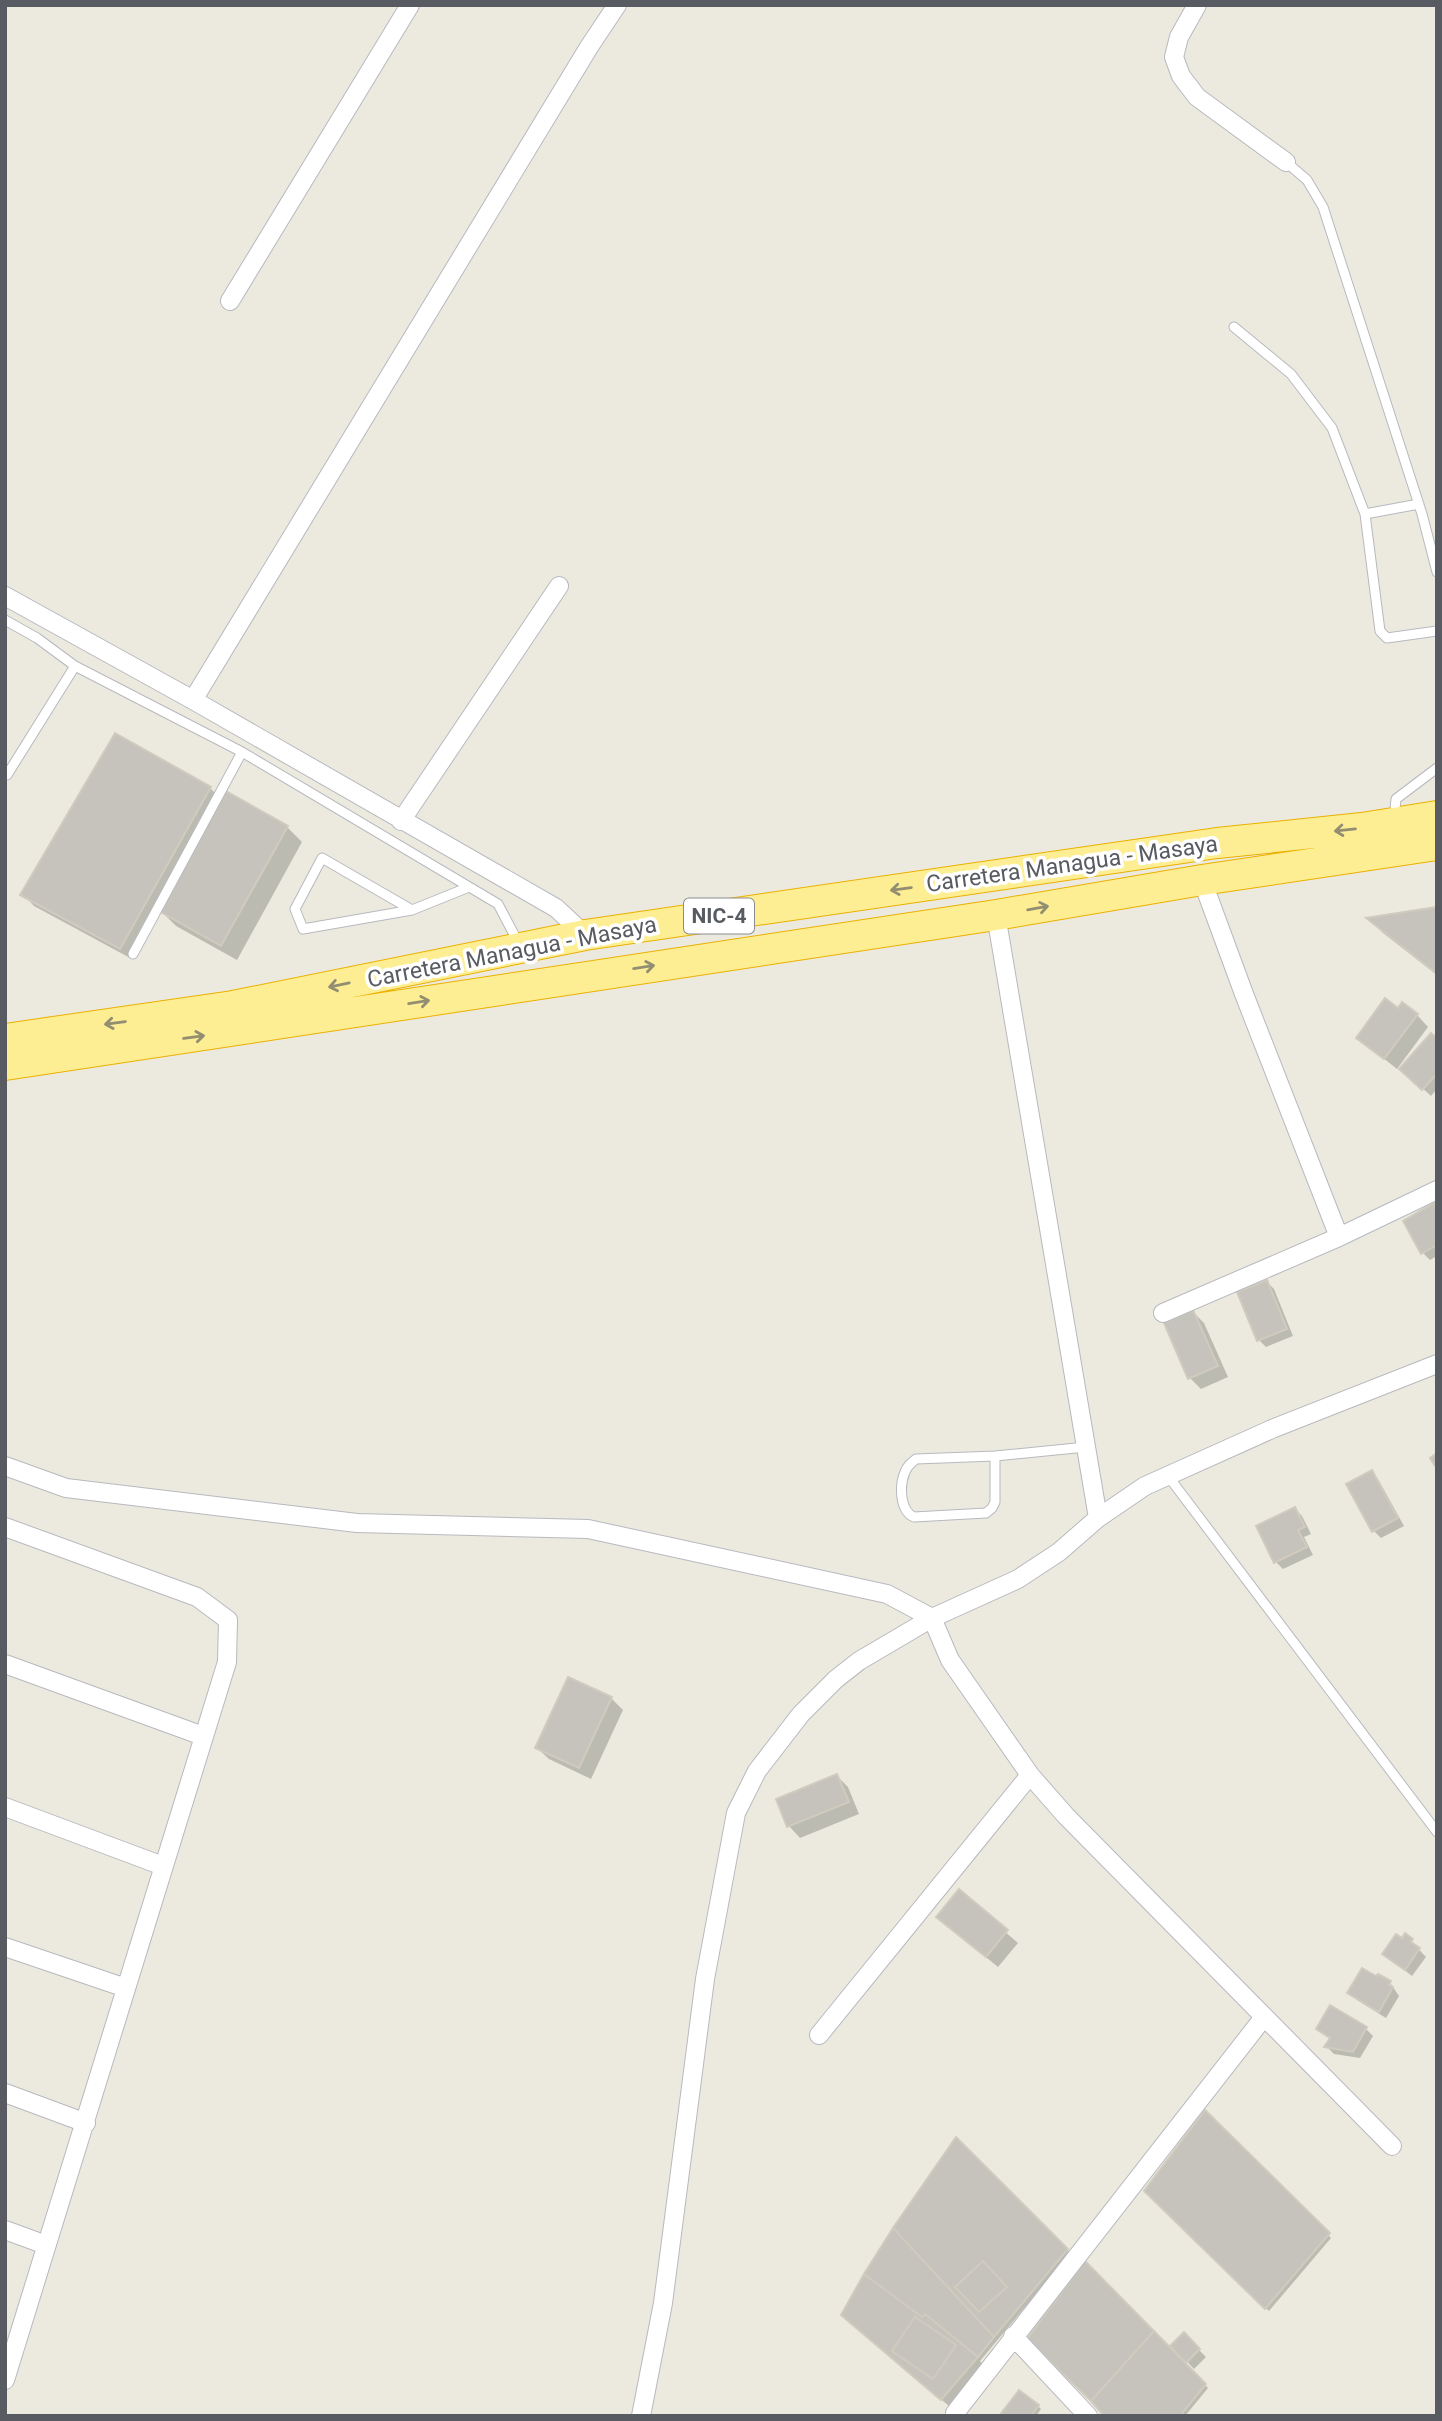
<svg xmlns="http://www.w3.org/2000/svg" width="1442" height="2421" font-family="Roboto,sans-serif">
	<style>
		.shadow { fill: #0003 }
		.building { fill: #c6c3bc; stroke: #d0cbbe; stroke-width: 2 }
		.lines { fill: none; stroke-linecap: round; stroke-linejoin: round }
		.service-casing { stroke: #b7b9bf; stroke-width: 11 }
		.minor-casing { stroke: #b7b9bf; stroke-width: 20 }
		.trunk-casing { stroke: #ebb000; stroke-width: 32 }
		.service { stroke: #fff; stroke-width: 9 }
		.minor { stroke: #fff; stroke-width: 18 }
		.trunk { stroke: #feee93; stroke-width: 30 }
		.oneway { stroke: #928e72 }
		.labels { text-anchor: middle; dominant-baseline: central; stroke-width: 7; stroke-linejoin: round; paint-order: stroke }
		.shield { fill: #fff; stroke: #8a8c90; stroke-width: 2 }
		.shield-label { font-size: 21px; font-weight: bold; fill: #585b61 }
		.street-label { font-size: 23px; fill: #585b61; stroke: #fff }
	</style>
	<rect width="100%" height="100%" fill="#eceadf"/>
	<path class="shadow" d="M116,735l94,53 12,12 65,27 15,15 -65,118 -61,-34 -16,-16 -28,49 -98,-53 -11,-12z
		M1437,909v66l-54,-42 -14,-14z
		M1398,1010l19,5 11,12 -31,42 -39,-31z
		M1437,1040v49l-6,7 -22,-20z
		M1437,1209v47l-7,4 -7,-7z
		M1267,1282l7,7 19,47 -27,11 -7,-7z
		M1193,1312l11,11 24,54 -27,12 -11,-11z
		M1371,1472l7,7 26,47 -23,12 -7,-7z
		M1295,1509l7,7 9,18 -7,3 9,18 -30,14 -7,-7z
		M611,1698l12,12 -32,69 -42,-20 -12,-11z
		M837,1776l11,11 11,27 -59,24 -11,-12z
		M959,1892l59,51 -20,24 -48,-39z
		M1406,1936l20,21 -14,19 -28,-22z
		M1391,1984l8,12 -13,22 -29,-18 -7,-7h36z
		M1318,2029h48l7,7 -13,22 -26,-4 -7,-7 4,-7z
		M1205,2112l126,126 -62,73 -123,-121z
		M956,2140l114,113 -90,108 4,5 -35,40 -99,-84z
		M1086,2264l122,124 -23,28h-79z
		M1184,2335l22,22 -12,12 -22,-23z
		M1038,2406l3,3 -5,7h-34z"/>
	<path class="building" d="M115,733l96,54 -91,162 -100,-54z
		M226,791l62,35 -67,120 -62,-35z
		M1437,907v67l-71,-56z
		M1385,998l13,10 4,-6 16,12 -34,45 -28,-21z
		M1431,1033l6,5v36l-15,16 -23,-21z
		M1434,1203l3,6v36l-16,9 -18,-33z
		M1267,1280l20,49 -30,12 -20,-49z
		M1193,1310l25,56 -30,13 -24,-56z
		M1437,1453v16l-7,-11z
		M1372,1470l26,48 -26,14 -26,-48z
		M1295,1507l10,20 -7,3 9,17 -33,16 -18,-37z
		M568,1677l44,20 -33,71 -44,-20z
		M837,1774l12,28 -62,25 -11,-28z
		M959,1889l49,41 -22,27 -50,-40z
		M1405,1933l8,6 -2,3 9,6 -15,22 -23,-16 14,-20 6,4z
		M1362,1968l14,8 2,-2 13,7 -2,4 4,2 -14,25 -32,-19z
		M1330,2005l37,22 -14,25 -29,-5 6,-9 -14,-9z
		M1205,2110l125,123 -65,76 -121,-118z
		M956,2137l112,112 -74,88 -101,-109z
		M893,2228l101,109 -16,20 -53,-43 -3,3 -58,-43z
		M983,2261l24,26 -28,25 -24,-25z
		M1085,2261l69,70 -63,70 -64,-62z
		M864,2274l58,43 3,-3 53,43 -37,43 -100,-85z
		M915,2317l41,28 -23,34 -41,-28z
		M1154,2331l52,53 -26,32h-76l-13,-15z
		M1184,2332l16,17 -14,14 -16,-17z
		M1019,2390l20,15 -8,11h-32z"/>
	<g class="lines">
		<g class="service-casing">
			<path id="service" d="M1286,162l21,18 16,27 99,307 15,58
				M1234,327l57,47 41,54 33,86 15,117 7,7 50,-7
				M1365,514l54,-10
				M5,620l32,18 38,28
				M7,775l68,-109 167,86
				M1394,820l2,-21 41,-31
				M412,910l-90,-52 -27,51 8,20 109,-19 57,-23
				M133,954l109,-202 256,152 21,40
				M995,1456v46l-3,6 -6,5 -72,4c-14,-6 -15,-31 -9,-45 2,-6 6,-9 11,-13l79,-3 91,-9
				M1168,1476l269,356"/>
		</g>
		<g class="minor-casing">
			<path id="minor" d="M1197,5l-18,32 -5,20 7,19 16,21 89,65
				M230,301l180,-296
				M5,596l188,104 363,208 29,27
				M193,700l396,-653 28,-42
				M401,821l158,-235
				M996,915l102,603
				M1339,1237l98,-47
				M1163,1313l176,-76 -95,-243 -42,-114
				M5,1466l61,22 291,35 231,6 299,65 45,24 86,-39 41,-27 39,-34 47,-32 127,-57 165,-65
				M5,1527l192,70 31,23 -1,42 -222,718
				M5,1664l198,72
				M5,1807l158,59
				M5,1947l121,41
				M819,2035l211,-260
				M5,2093l81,30
				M5,2230l41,15
				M1013,2336l75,80
				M955,2413l309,-396
				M641,2416l22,-113 42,-324 31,-166 21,-42 44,-57 35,-35 23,-18 73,-43 18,42 80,115 36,41 326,330"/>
		</g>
		<g class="trunk-casing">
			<path id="trunk" d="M5,1039l228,-33 352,-71 632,-92 145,-15 75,-12
				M5,1065l991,-150 206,-35 235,-35"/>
		</g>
		<use href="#service" class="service"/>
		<use href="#minor" class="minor"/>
		<use href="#trunk" class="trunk"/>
	</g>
	<defs><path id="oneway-shaft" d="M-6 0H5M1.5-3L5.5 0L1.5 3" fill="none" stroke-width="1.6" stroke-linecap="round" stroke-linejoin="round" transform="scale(1.75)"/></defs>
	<g class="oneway">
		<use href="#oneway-shaft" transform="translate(1345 830) rotate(174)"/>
		<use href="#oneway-shaft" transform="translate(901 889) rotate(172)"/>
		<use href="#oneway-shaft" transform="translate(1038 908) rotate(-10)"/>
		<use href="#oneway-shaft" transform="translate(644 967) rotate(-9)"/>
		<use href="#oneway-shaft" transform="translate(339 985) rotate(168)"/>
		<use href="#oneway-shaft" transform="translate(419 1002) rotate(-9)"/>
		<use href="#oneway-shaft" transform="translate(115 1023) rotate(172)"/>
		<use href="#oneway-shaft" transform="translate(194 1037) rotate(-8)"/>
	</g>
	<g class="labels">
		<rect class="shield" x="684" y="898.5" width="70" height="35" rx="5"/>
		<g class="shield-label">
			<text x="719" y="916">NIC-4</text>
		</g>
		<g class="street-label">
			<text transform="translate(1072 864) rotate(-8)">Carretera Managua - Masaya</text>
			<text transform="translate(512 952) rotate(-11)">Carretera Managua - Masaya</text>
		</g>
	</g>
	<rect width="1442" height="2421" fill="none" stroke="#585b61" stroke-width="14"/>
</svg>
